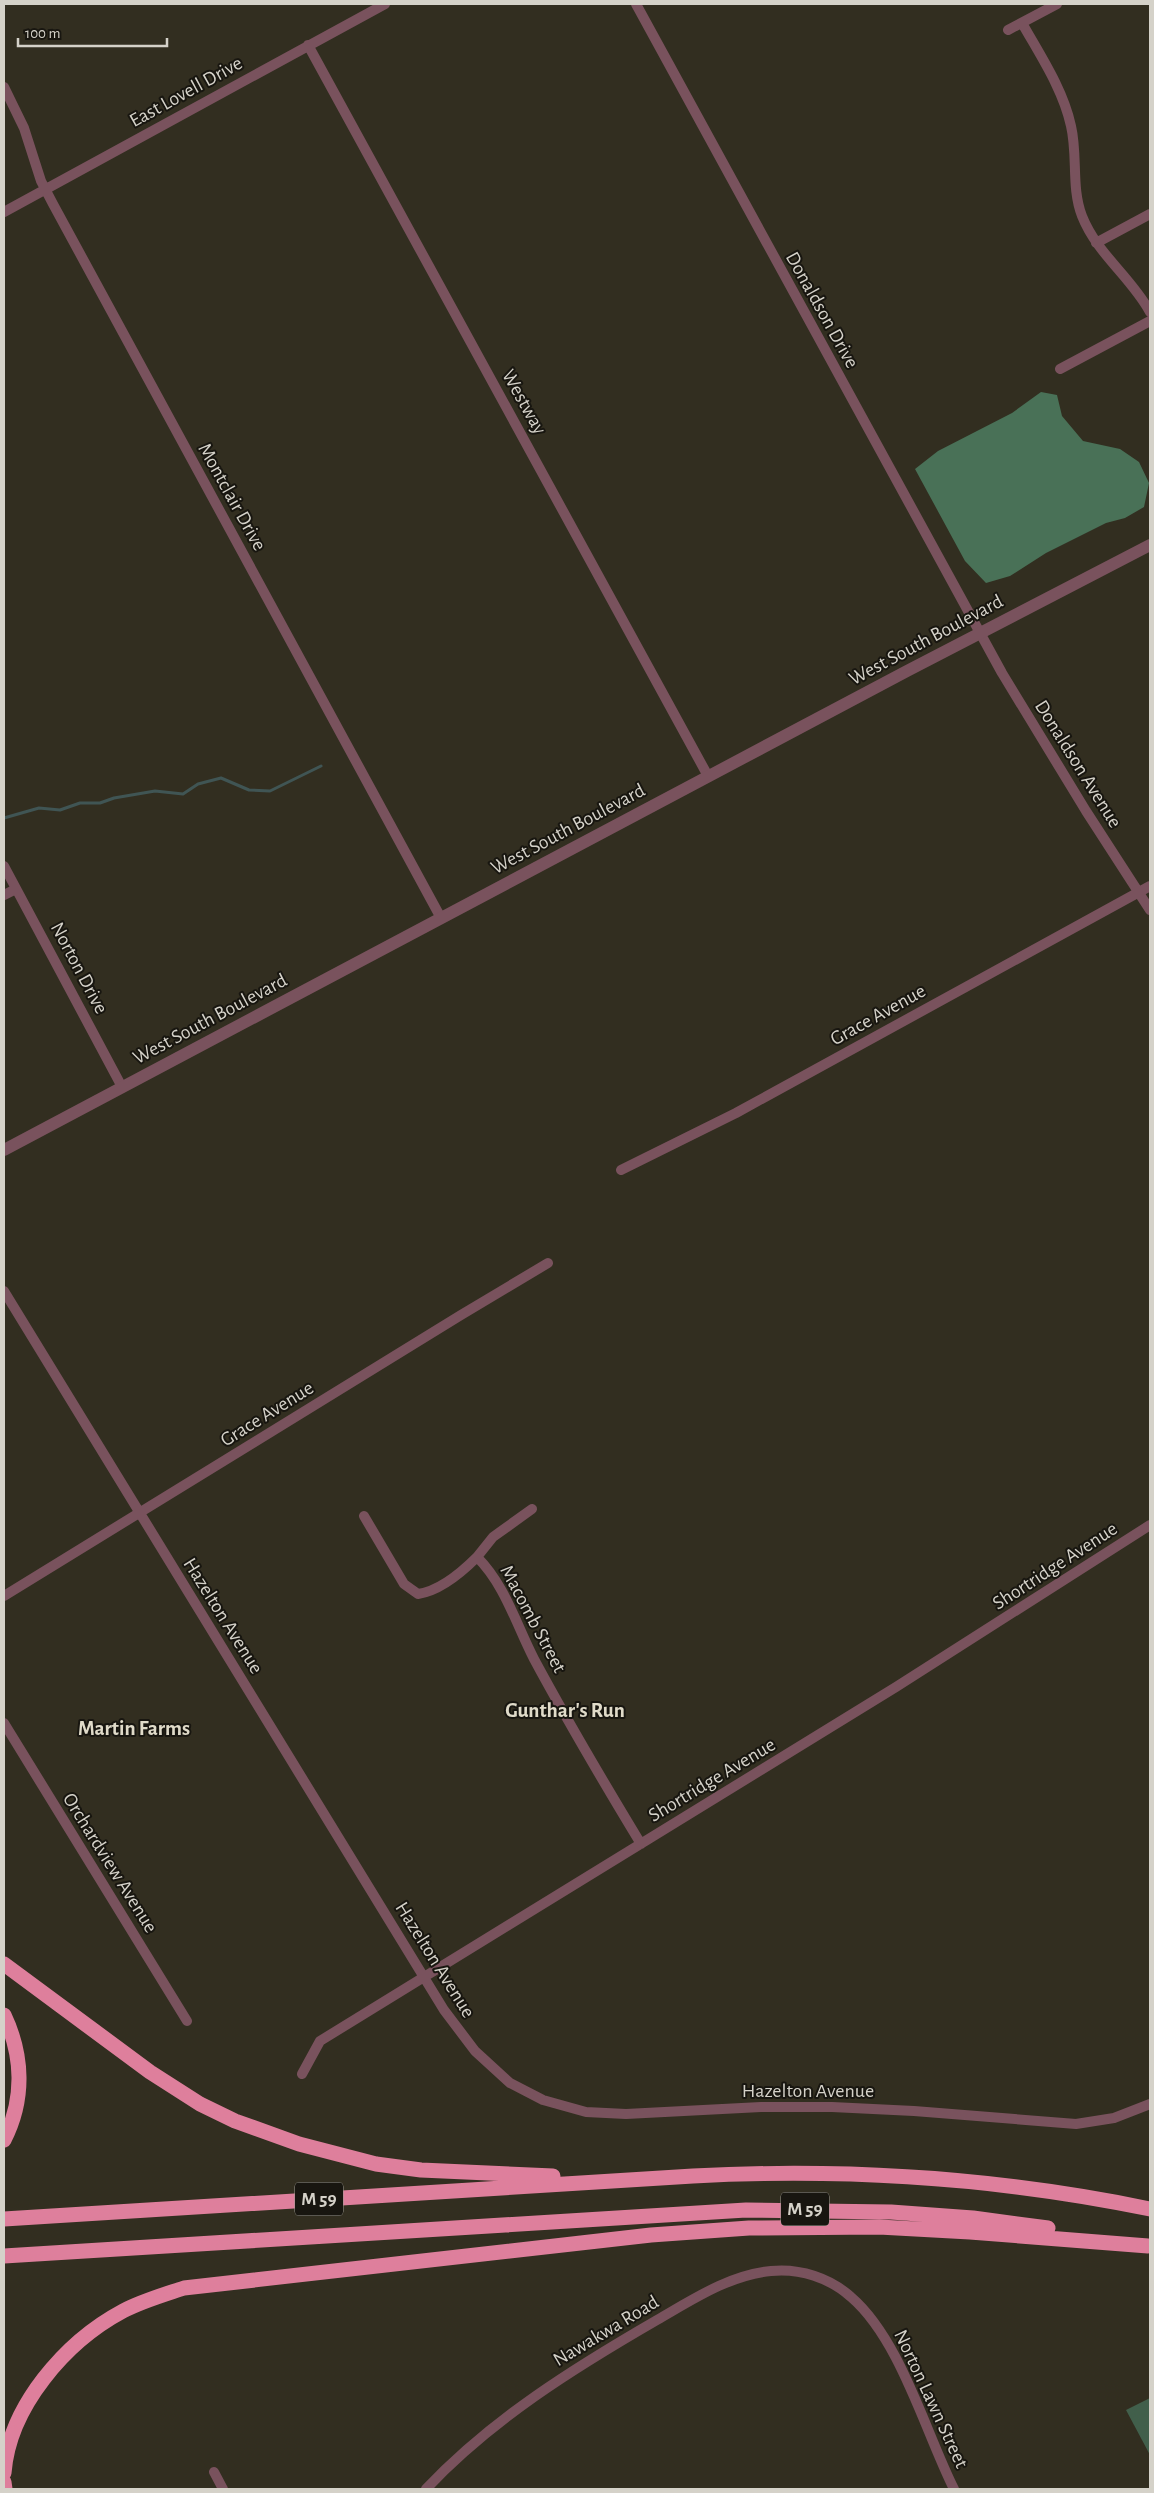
<svg xmlns="http://www.w3.org/2000/svg" width="1154" height="2493" font-family="'Alegreya Sans',sans-serif">
	<style>
		.green { fill: #415f4b }
		.forest { fill: #497157 }
		.lines { fill: none; stroke-linecap: round; stroke-linejoin: round }
		.stream { stroke: #405554; stroke-width: 3 }
		.minor { stroke: #79525d; stroke-width: 10 }
		.tertiary { stroke: #79525d; stroke-width: 12 }
		.motorway { stroke: #de7f9c; stroke-width: 15 }
		.labels { text-anchor: middle; dominant-baseline: central; stroke-width: 4; stroke-linejoin: round; paint-order: stroke }
		.shield { fill: #181610; stroke: #9c9a92; stroke-width: 1 }
		.shield-label { font-size: 19px; font-weight: bold; fill: #d5d2c9 }
		.street-label { font-size: 20px; fill: #d5d2c9; stroke: #181610 }
		.neighbourhood-label { font-size: 21px; font-weight: bold; fill: #e0dbc9; stroke: #181610 }
	</style>
	<rect width="100%" height="100%" fill="#322e20"/>
	<path class="green" d="M1150,2398v57l-24,-45z"/>
	<path class="forest" d="M1041,392l16,3 5,21 21,25 37,8 19,13 10,21 -5,24 -19,11 -19,5 -60,30 -36,23 -24,7 -21,-22 -50,-92 23,-18 74,-38z"/>
	<g class="lines">
		<path class="stream" d="M4,818l35,-10 21,2 20,-7h20l14,-5 41,-7 28,3 15,-10 23,-6 28,12 21,1 51,-25"/>
		<path class="minor" d="M636,4l366,669 84,138 64,99
			M1022,23c18,32 41,66 49,103 7,30 0,62 11,90 15,38 49,61 68,96
			M1008,30l49,-26
			M308,45l400,731
			M4,87l20,41 17,53 12,23 388,714
			M4,212l381,-208
			M1096,243l54,-29
			M1060,369l90,-48
			M4,866l118,221
			M4,895l12,-6
			M621,1170l115,-57 414,-227
			M4,1291l440,719 31,41 35,32 33,17 43,12 40,2 135,-7h71l82,4 162,13 38,-6 36,-14
			M364,1516l40,68 14,10c21,-3 44,-22 59,-37 28,28 39,67 57,102 34,63 70,124 107,185
			M477,1557l16,-20 39,-28
			M4,1596l457,-281 87,-52
			M4,1723l183,298
			M302,2074l18,-33 576,-354 254,-162
			M214,2472l9,17
			M426,2489c66,-70 148,-121 231,-169 35,-20 72,-45 114,-49 29,-3 59,7 80,26 49,42 74,134 103,192"/>
		<path class="tertiary" d="M4,1150l903,-479 243,-126"/>
		<path class="motorway" d="M4,1964l146,108 50,32 35,17 64,23 77,20 45,6 132,6
			M4,2015c19,40 21,84 0,125
			M4,2219l689,-43c154,-8 307,2 457,33
			M4,2256l742,-46 145,2 82,6 75,10
			M4,2473c5,-66 61,-131 119,-162 19,-10 40,-16 61,-23l467,-53 98,-7 130,-1 91,5 178,14
			M4,2482l1,7"/>
	</g>
	<g class="labels">
		<g class="shield">
			<rect x="295" y="2182.5" width="48" height="33" rx="4"/>
			<rect x="781" y="2192.5" width="48" height="33" rx="4"/>
		</g>
		<g class="shield-label">
			<text x="319" y="2199">M 59</text>
			<text x="805" y="2209">M 59</text>
		</g>
		<g class="street-label">
			<text transform="translate(186 92) rotate(-29)">East Lovell Drive</text>
			<text transform="translate(822 310) rotate(61)">Donaldson Drive</text>
			<text transform="translate(524 402) rotate(61)">Westway</text>
			<text transform="translate(232 497) rotate(61)">Montclair Drive</text>
			<text transform="translate(926 640) rotate(-28)">West South Boulevard</text>
			<text transform="translate(1078 764) rotate(58)">Donaldson Avenue</text>
			<text transform="translate(568 829) rotate(-28)">West South Boulevard</text>
			<text transform="translate(79 968) rotate(62)">Norton Drive</text>
			<text transform="translate(878 1015) rotate(-29)">Grace Avenue</text>
			<text transform="translate(210 1019) rotate(-28)">West South Boulevard</text>
			<text transform="translate(267 1414) rotate(-32)">Grace Avenue</text>
			<text transform="translate(1055 1566) rotate(-33)">Shortridge Avenue</text>
			<text transform="translate(223 1616) rotate(58)">Hazelton Avenue</text>
			<text transform="translate(533 1619) rotate(62)">Macomb Street</text>
			<text transform="translate(712 1780) rotate(-31)">Shortridge Avenue</text>
			<text transform="translate(110 1863) rotate(58)">Orchardview Avenue</text>
			<text transform="translate(435 1960) rotate(58)">Hazelton Avenue</text>
			<text x="808" y="2091">Hazelton Avenue</text>
			<text transform="translate(606 2331) rotate(-31)">Nawakwa Road</text>
			<text transform="translate(931 2399) rotate(65)">Norton Lawn Street</text>
		</g>
		<g class="neighbourhood-label">
			<text x="565" y="1710">Gunthar's Run</text>
			<text x="134" y="1728">Martin Farms</text>
		</g>
	</g>
	<rect width="1154" height="2493" fill="none" stroke="#d5d2c9" stroke-width="10"/>
	<path d="M18 38v8h149v-8" fill="none" stroke="#d5d2c9" stroke-width="2.5"/>
	<text x="25" y="38" font-size="15" fill="#d5d2c9" stroke="#181610" stroke-width="4" paint-order="stroke">100 m</text>
</svg>
